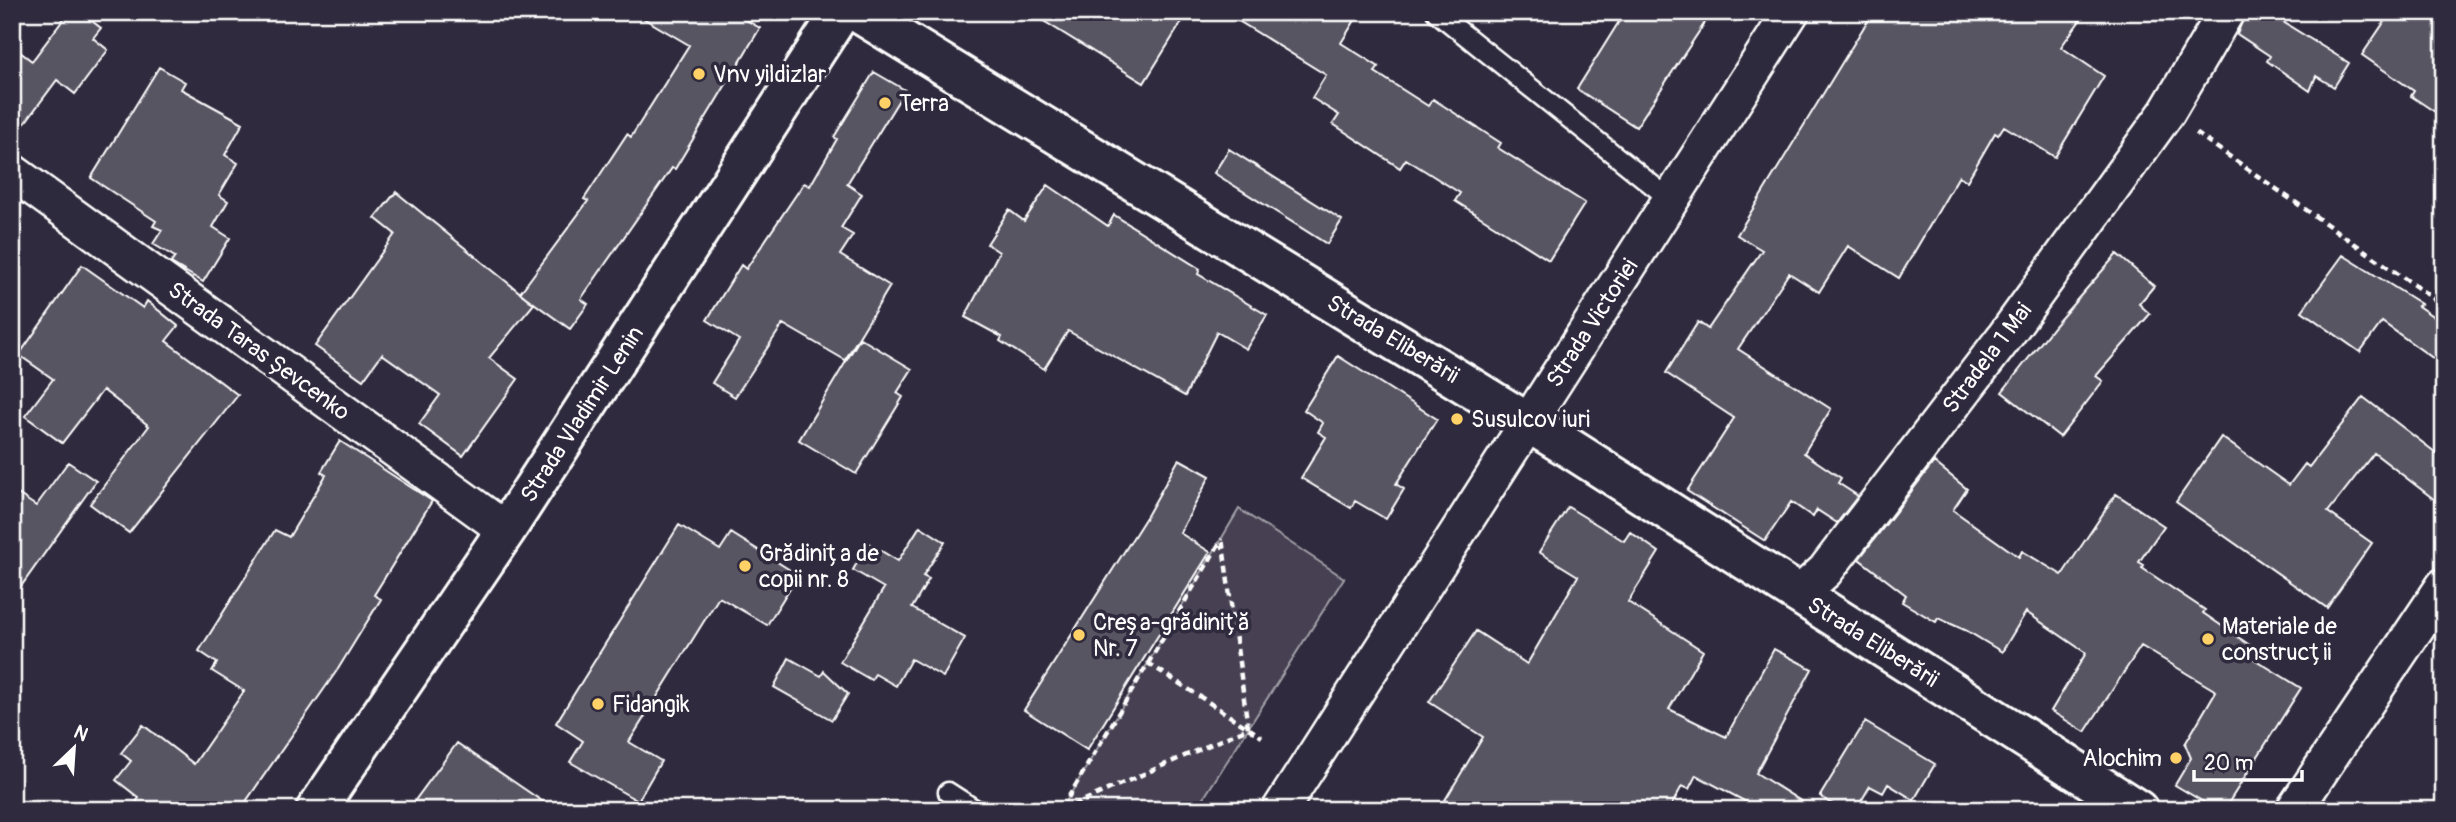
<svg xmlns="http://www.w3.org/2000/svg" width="2456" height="822" font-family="Pangolin,sans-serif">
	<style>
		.green { fill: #464152; stroke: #a2a0a8; stroke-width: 2 }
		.building { fill: #595564; stroke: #fff; stroke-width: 2 }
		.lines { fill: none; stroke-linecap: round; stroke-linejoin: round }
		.lane-casing { stroke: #fff; stroke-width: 23 }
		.street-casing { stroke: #fff; stroke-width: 40 }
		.secondary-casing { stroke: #fff; stroke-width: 44 }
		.path { stroke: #fff; stroke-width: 4.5; stroke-dasharray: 7 5; stroke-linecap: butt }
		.lane { stroke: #2f2a3d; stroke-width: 18 }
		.street { stroke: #2f2a3d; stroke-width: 35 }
		.secondary { stroke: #2f2a3d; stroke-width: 38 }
		.poi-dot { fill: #ffd166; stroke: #2f2a3d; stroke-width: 2.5 }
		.labels { text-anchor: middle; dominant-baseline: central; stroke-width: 7; stroke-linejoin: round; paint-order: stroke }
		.poi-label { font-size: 23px; fill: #fff; stroke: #2f2a3d; text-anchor: start }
		.street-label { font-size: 23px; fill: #fff; stroke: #2f2a3d }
	</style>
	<rect width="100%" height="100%" fill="#2f2a3d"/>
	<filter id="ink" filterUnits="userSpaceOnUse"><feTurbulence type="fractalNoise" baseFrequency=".0143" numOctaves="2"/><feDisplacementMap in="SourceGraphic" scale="14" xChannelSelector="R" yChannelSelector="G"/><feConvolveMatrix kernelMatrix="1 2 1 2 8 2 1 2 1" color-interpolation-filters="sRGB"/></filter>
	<g filter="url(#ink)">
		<path class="green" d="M1239,509l105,69 -148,232h-135z"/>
		<path class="building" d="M69,12h11l21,16 -8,10 15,12 -33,44 -18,-14 -45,60v-94l20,15z
			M633,12h99l28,16 -85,141 -3,-1 -91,131 7,5 -18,25 -50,-36 68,-92 -4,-2 43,-65 4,3 58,-92z
			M1029,12h159l-44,71z
			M1224,12h136l-19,31 38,24 -4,5 53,34 5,-7 68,44 -3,5 87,55 -36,57 -94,-59 5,-8 -54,-34 -6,9 -67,-44 6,-9 -27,-17 14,-23z
			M1625,12h87l-76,115 -59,-38z
			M1873,12h213l-25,35 43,29 -49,81 -51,-31 -6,9 -3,-2 -28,48 -8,-5 -60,102 -51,-32 -29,46 -30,-19 -51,76 93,60 -27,44 37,25 -3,5 20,13 -21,27 -20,-13 -4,7 -22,-15 -26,39 -78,-50 47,-73 -68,-45 32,-51 10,7 54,-79 -25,-15z
			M2246,12h21l82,51 -15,24 -18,-11 -6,15 -43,-30 3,-5 -33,-22z
			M2391,12h38l15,11v95l-33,-22 3,-5 -52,-36z
			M159,67l26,15 -4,7 62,34 -18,32 13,8 -19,32 9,6 -15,26 17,11 -27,44 -32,-19 4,-6 -22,-13 9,-14 -9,-4 3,-5 -65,-43z
			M874,72l31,18 -58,94 15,10 -21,34 12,7 -13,20 50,31 -45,74 -62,-36 -48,73 -23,-14 27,-43 -32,-20 34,-55 5,4 58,-86 6,3 27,-47 -3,-2z
			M1229,149l113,71 -15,24 -113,-71z
			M1048,185l60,41 6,-11 86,54 -2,5 69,41 -21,34 -29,-17 -32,64 -117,-65 -24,38 -44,-28 2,-4 -37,-20 34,-65 -12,-8 22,-34 15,11z
			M396,192l138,112 -45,54 29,21 -55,77 -44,-32 21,-29 -58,-41 -19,26 -48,-34 80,-112 -20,-16z
			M2117,254l37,32 -15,18 11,10 -54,62 7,5 -43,56 -58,-45 52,-66z
			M2343,255l78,49 -3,2 26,18v42l-62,-44 -22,30 -58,-41z
			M82,265l61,43 4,-7 31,25 -12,15 72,54 -109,138 -39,-29 59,-78 -46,-36 -41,53 -37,-27 28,-37 -34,-24z
			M860,338l52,31 -15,24 6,4 -47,77 -57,-34z
			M1338,356l99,63 -41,65 8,5 -18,30 -31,-18 -4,7 -50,-30 25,-41 -8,-5 5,-9 -19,-13z
			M2363,397l81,62v48l-70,-54 -46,59 44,31 -45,65 -151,-106 45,-65 68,48 16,-21 4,3z
			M340,441l92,60 -58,94 7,4 -43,70 -98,141h-110l9,-12 -23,-18 15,-19 -10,-8 22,-28 51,39 50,-73 -32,-20 5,-8 -18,-12 76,-121 14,7 37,-62 -5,-3z
			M1179,459l31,17 -30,57 30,19 -123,198 -63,-40 124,-196z
			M68,462l28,19 -84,118v-109l24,16z
			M1934,462l33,27 -14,21 66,47 3,-6 40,24 54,-81 48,32 -25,36 5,3 -2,3 63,42 -2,3 48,33 -5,8 55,34 -77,122h-7l-42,-25 16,-27 -6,-14 31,-53 -75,-45 -56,86 -34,-21 35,-58 -60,-41 -24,40 -35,-21 -29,-13 -2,4 -34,-20 4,-7 -47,-36z
			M1568,507l56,34 6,-9 29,20 -31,50 75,49 -34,58 57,28 48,-88 38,20 -56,104 59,37h-54l-65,-35 -7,14 -7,-3 -13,24h-230l44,-73 -54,-35 47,-71 51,33 51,-88 -39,-24z
			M679,525l41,25 11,-17 67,42 -31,50 -48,-28 -90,145 32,19 -23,40 -68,-39 13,-21 -27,-18z
			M920,526l25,16 -22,34 6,3 -17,29 53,30 -22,39 -32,-18 -15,27 -21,-12 -4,6 -31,-18 44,-74 -31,-18 15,-27 30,18z
			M789,658l32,18 3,-5 24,23 -16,26 -58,-33z
			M1865,722l70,42 -21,36 -26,-16 -5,9 -13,-7 -14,24h-14l-22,-14z
			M457,743l98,67h-147z"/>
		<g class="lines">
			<g class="lane-casing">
				<path id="lane" d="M1436,12l235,188
					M948,792l28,18"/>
			</g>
			<g class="street-casing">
				<path id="street" d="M12,172l494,358
					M1798,595l27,-24 178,-232 164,-227 59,-100
					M1280,810l511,-798
					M2294,810l150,-224"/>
			</g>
			<g class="secondary-casing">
				<path id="secondary" d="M857,12l711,435 570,363
					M316,810l190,-280 335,-518"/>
			</g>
			<path class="path" d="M2196,133l248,173
				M1148,663l114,74
				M1062,808l160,-269
				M1062,810l186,-82 -26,-190"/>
			<use href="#lane" class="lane"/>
			<use href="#street" class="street"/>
			<use href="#secondary" class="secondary"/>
		</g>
	</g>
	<g class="poi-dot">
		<circle cx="699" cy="74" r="7"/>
		<circle cx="885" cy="103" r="7"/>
		<circle cx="1457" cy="419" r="7"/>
		<circle cx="745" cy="566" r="7"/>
		<circle cx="1079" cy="635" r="7"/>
		<circle cx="2208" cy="639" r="7"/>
		<circle cx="598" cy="704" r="7"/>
		<circle cx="2176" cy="758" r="7"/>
	</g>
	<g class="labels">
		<g class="poi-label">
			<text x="713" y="74">Vnv yildizlar</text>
			<text x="899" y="103">Terra</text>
			<text x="1471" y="419">Susulcov iuri</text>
			<text x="759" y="553">Grădinița de<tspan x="759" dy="26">copii nr. 8</tspan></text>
			<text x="1093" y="622">Creșa-grădiniță<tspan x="1093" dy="26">Nr. 7</tspan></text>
			<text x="2222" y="626">Materiale de<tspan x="2222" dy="26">construcții</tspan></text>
			<text x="612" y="704">Fidangik</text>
			<text x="2162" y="758" text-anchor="end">Alochim</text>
		</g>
		<g class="street-label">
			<text transform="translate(1592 323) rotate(-57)">Strada Victoriei</text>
			<text transform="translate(1393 339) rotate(31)">Strada Eliberării</text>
			<text transform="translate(259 351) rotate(36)">Strada Taras Șevcenko</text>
			<text transform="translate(1987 358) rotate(-53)">Stradela 1 Mai</text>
			<text transform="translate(582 414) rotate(-57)">Strada Vladimir Lenin</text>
			<text transform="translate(1873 642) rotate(32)">Strada Eliberării</text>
		</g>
	</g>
	<rect width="2456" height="822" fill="none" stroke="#2f2a3d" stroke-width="42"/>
	<rect x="21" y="21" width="2414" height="780" fill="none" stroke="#fff" stroke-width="2.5" filter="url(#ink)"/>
	<g transform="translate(74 748) rotate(25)" stroke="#2f2a3d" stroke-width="5" paint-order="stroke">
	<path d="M0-5L12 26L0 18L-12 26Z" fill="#ffffff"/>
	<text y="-10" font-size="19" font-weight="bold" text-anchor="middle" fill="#ffffff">N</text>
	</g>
	<path d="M2194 770v10h108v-10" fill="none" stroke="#ffffff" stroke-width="3.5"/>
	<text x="2204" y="770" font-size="21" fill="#ffffff" stroke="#2f2a3d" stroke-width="5" paint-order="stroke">20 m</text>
</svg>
